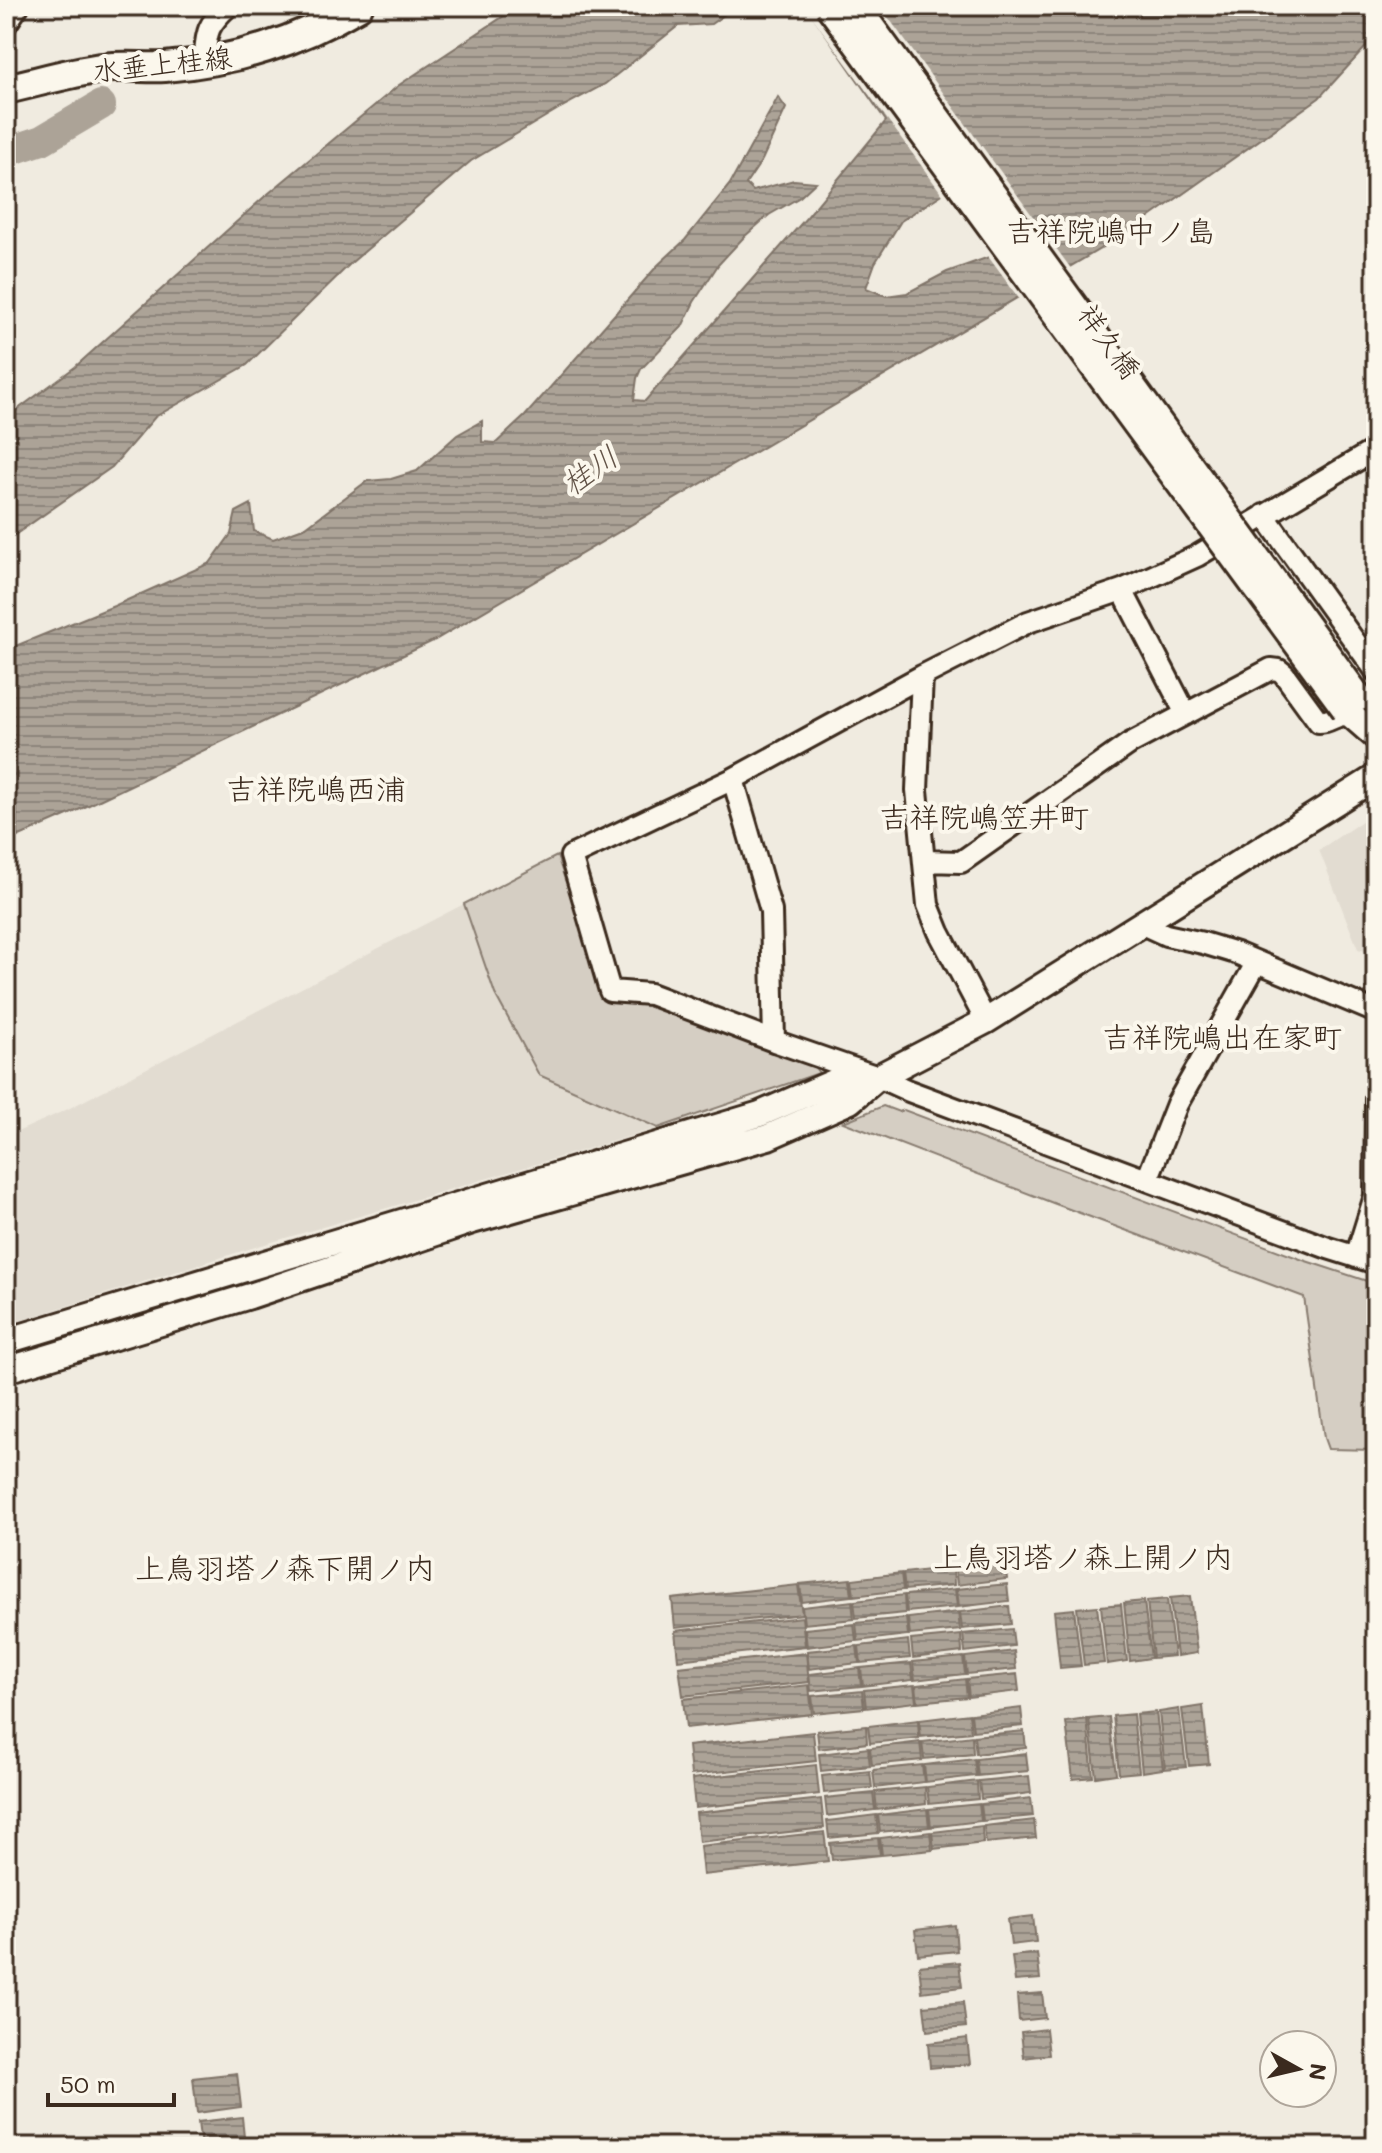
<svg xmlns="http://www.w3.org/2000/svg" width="1382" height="2153" font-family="Mali,'Klee One',sans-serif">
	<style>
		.built { fill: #e2dcd1 }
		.green { fill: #d5cec3; stroke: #887c70; stroke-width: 2 }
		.water { fill: url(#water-rules); stroke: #7f7367; stroke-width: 2; fill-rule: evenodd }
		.pier { fill: #f0ebe0 }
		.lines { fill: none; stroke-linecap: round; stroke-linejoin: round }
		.river { stroke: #aca397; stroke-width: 30 }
		.minor-casing { stroke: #3b2a1e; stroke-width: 26 }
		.tertiary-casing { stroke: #3b2a1e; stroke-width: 30 }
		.secondary-casing { stroke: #3b2a1e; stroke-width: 34 }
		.minor { stroke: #fbf7ec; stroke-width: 20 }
		.tertiary { stroke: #fbf7ec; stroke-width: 24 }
		.secondary { stroke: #fbf7ec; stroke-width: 28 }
		.tertiary-bridge-casing { stroke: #3b2a1e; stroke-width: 30; stroke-linecap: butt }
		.tertiary-bridge { stroke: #fbf7ec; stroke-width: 24 }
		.labels { text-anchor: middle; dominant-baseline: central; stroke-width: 8; stroke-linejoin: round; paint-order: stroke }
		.street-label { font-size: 28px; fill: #3b2a1e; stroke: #fbf7ec }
		.neighbourhood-label { font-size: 30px; fill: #3b2a1e; stroke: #fbf7ec }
		.water-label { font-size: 30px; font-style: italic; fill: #635448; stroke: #fbf7ec }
	</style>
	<defs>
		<pattern id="water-rules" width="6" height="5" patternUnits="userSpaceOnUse" patternTransform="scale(2)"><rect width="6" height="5" fill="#aca397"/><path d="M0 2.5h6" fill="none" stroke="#8d857b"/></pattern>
	</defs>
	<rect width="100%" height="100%" fill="#f0ebe0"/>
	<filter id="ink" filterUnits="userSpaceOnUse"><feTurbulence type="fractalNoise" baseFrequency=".0125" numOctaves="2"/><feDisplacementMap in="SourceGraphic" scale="16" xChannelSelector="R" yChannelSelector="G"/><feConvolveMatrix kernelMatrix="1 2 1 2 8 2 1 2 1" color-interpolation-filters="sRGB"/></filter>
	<g filter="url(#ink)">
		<path class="built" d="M1365,819l11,3v129l-4,2 -14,-4 -39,-99z
			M464,904l31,90 44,80 119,54 -416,123 -236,74v-188l62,-28z"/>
		<path class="green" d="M557,856l49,143h17l32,6 158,60 6,8 -161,55 -119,-53 -44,-81 -31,-90z
			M883,1106l16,6 5,-2 399,150 73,24v166l-48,-1 -4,-11 -20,-141 -251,-94 -210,-81z"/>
		<path class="water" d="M519,6h230l-18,4 -20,14 -33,2 -73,58 -45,24 -89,53 -120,102 -104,102 -92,52 -43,50 -106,74v-123l69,-51 188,-169 136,-113z
			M806,6h570v30l-57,62 -190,134 -694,408 -365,174 -64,28v-195l12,-2 96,-39 96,-43 21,-29 5,-22 15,-8 3,27 19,8 33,-12 61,-46 24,-2 26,-8 40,-36 25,-14v21l14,1 29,-27 133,-151 27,-25 45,-56 48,-87 8,11 -24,52 -16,24 7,7 41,-11 22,2 -16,15 -31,18 -25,22 -26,28 -24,37 -12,25 -41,42 -4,9 -3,22 11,1 162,-184 79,-96zM944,193l48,63 -45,16 -40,21 -21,3 -20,-8 9,-25 26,-42z
			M1005,1562l2,17 -50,6 -2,-18z
			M953,1567l1,18 -49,5 -2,-17z
			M901,1573l2,17 -49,6 -2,-17z
			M850,1579l2,17 -50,6 -2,-18z
			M1007,1584l2,17 -50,6 -2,-18z
			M798,1585l4,29 -127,14 -3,-29z
			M955,1589l2,18 -50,5 -2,-17z
			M904,1595l1,18 -49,5 -2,-17z
			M1190,1596l7,57 -20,3 -7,-58z
			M1167,1599l7,57 -21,2 -6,-57z
			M852,1601l2,18 -50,5 -2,-17z
			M1144,1601l7,57 -21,3 -6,-58z
			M1121,1604l6,57 -20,3 -6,-58z
			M1009,1606l2,18 -49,5 -2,-17z
			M1097,1606l7,57 -20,2 -7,-57z
			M1074,1609l7,57 -21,2 -6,-57z
			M958,1612l2,18 -50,5 -2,-17z
			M802,1617l3,29 -127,14 -3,-29z
			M906,1618l2,17 -50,6 -2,-18z
			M854,1624l2,17 -49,6 -2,-18z
			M1012,1629l2,17 -49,6 -2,-18z
			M961,1635l1,17 -49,6 -2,-18z
			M908,1640l2,18 -49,5 -2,-17z
			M857,1646l2,17 -50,6 -2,-18z
			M1014,1651l2,18 -49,5 -2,-17z
			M806,1653l3,29 -126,14 -4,-29z
			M963,1657l2,17 -50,6 -2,-18z
			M911,1663l2,17 -50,6 -2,-18z
			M859,1668l2,18 -50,5 -2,-17z
			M1017,1674l2,17 -50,6 -2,-18z
			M965,1679l2,18 -49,5 -2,-17z
			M809,1685l3,29 -126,14 -3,-29z
			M914,1685l2,17 -50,6 -2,-18z
			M862,1691l2,17 -50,5 -2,-17z
			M1203,1706l6,58 -20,2 -7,-57z
			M1021,1708l2,18 -50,5 -2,-17z
			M1179,1709l7,58 -21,2 -6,-57z
			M1156,1712l7,57 -21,3 -6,-58z
			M969,1714l2,18 -50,5 -2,-17z
			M1133,1714l6,58 -20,2 -6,-58z
			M1109,1717l7,57 -20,3 -7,-58z
			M1087,1719l6,58 -20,2 -7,-57z
			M918,1720l1,18 -49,5 -2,-17z
			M866,1726l1,17 -48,6 -2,-18z
			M1024,1731l2,17 -50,6 -2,-18z
			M813,1732l3,29 -125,14 -3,-29z
			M972,1736l1,18 -49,5 -2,-17z
			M920,1742l2,18 -50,5 -2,-17z
			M868,1748l2,18 -49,5 -2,-17z
			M1026,1753l2,18 -50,5 -2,-17z
			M974,1759l2,17 -50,6 -2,-17z
			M816,1765l3,29 -124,14 -3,-29z
			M922,1765l2,17 -49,6 -2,-18z
			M870,1771l2,17 -48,5 -2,-17z
			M1029,1776l2,17 -50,6 -2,-18z
			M977,1781l1,18 -49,5 -2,-17z
			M925,1787l1,17 -49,6 -2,-18z
			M873,1793l2,17 -48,6 -2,-18z
			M1031,1798l2,18 -50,5 -2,-17z
			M821,1799l3,29 -125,14 -3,-29z
			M979,1804l2,17 -50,6 -2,-18z
			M927,1809l2,18 -49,5 -2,-17z
			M876,1815l2,18 -49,5 -2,-17z
			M1034,1820l2,18 -50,5 -2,-17z
			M982,1826l1,17 -49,6 -2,-17z
			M824,1832l4,29 -125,14 -3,-29z
			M930,1832l2,18 -50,5 -2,-17z
			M878,1838l2,17 -48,5 -2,-17z
			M1033,1916l3,26 -25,3 -3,-26z
			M955,1925l2,26 -39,4 -3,-25z
			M1037,1953l3,26 -25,2 -3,-25z
			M959,1962l3,25 -40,5 -3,-26z
			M1042,1993l3,25 -26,3 -2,-26z
			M963,2002l3,25 -39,4 -3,-25z
			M1046,2029l3,26 -25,3 -3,-26z
			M967,2038l3,26 -40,4 -2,-25z
			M237,2073l4,34 -44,6 -4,-35z
			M242,2117l3,30h-44l-3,-25z"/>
		<path class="pier" d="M804,6h76l192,264 -52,30z"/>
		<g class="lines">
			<path class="river" d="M6,152l36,-12 59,-35"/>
			<g class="minor-casing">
				<path id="minor" d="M6,24l12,-18
					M204,62c3,-29 1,-35 24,-56
					M1376,449l-179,107 -75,34 -94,32 -106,54 -189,103 -162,77 39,135 40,3 124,47 104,36 31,14 419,157 48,15
					M1264,515l112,156
					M1122,590l64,124
					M922,676l-5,114 11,115 11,27 47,89
					M733,779l38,132 3,130
					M925,861l36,1 168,-118 142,-75 8,1 5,4 35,48c13,0 15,-8 29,-7
					M1142,924l24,11 37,8 33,10 140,59
					M1147,1180l30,-76 80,-142
					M1356,1257l19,-61 1,-98"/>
			</g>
			<g class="tertiary-casing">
				<path id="tertiary" d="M1345,710l31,27
					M6,1341l754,-227 83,-36 35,-1
					M6,1370l244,-74 222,-75 296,-84 82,-36 28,-24 108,-56 390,-244"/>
			</g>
			<g class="secondary-casing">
				<path id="secondary" d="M6,89c32,-7 64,-17 97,-21 20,-3 41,0 62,-1 71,-6 132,-25 193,-61"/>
			</g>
			<use href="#minor" class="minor"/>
			<use href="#tertiary" class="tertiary"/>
			<use href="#secondary" class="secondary"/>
			<g class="tertiary-bridge-casing">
				<path id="tertiary-bridge" d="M828,6l517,704
					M857,6l503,692"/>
			</g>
			<use href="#tertiary-bridge" class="tertiary-bridge"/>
		</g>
	</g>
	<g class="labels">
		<g class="street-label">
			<text transform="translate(162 63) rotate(-6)">水垂上桂線</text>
			<text transform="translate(1110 341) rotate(54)">祥久橋</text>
		</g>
		<g class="neighbourhood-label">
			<text x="1111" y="230">吉祥院嶋中ノ島</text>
			<text x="316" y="788">吉祥院嶋西浦</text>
			<text x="984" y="816">吉祥院嶋笠井町</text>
			<text x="1222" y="1036">吉祥院嶋出在家町</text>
			<text x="1083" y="1556">上鳥羽塔ノ森上開ノ内</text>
			<text x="285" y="1567">上鳥羽塔ノ森下開ノ内</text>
		</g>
		<g class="water-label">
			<text transform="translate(589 469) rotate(-35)">桂川</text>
		</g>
	</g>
	<rect width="1382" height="2153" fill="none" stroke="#fbf7ec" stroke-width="32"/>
	<rect x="16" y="16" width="1350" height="2121" fill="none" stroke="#3b2a1e" stroke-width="3" filter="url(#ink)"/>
	<g transform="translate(1298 2069) rotate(98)"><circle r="38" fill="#fbf7ec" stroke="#aea59a" stroke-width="2"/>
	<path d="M0-6L14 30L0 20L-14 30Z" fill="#3b2a1e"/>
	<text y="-12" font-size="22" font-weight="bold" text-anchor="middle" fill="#3b2a1e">N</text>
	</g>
	<path d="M48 2093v12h126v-12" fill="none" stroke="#3b2a1e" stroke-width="4"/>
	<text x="60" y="2093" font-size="24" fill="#3b2a1e" stroke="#fbf7ec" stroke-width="6" paint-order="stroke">50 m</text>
</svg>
